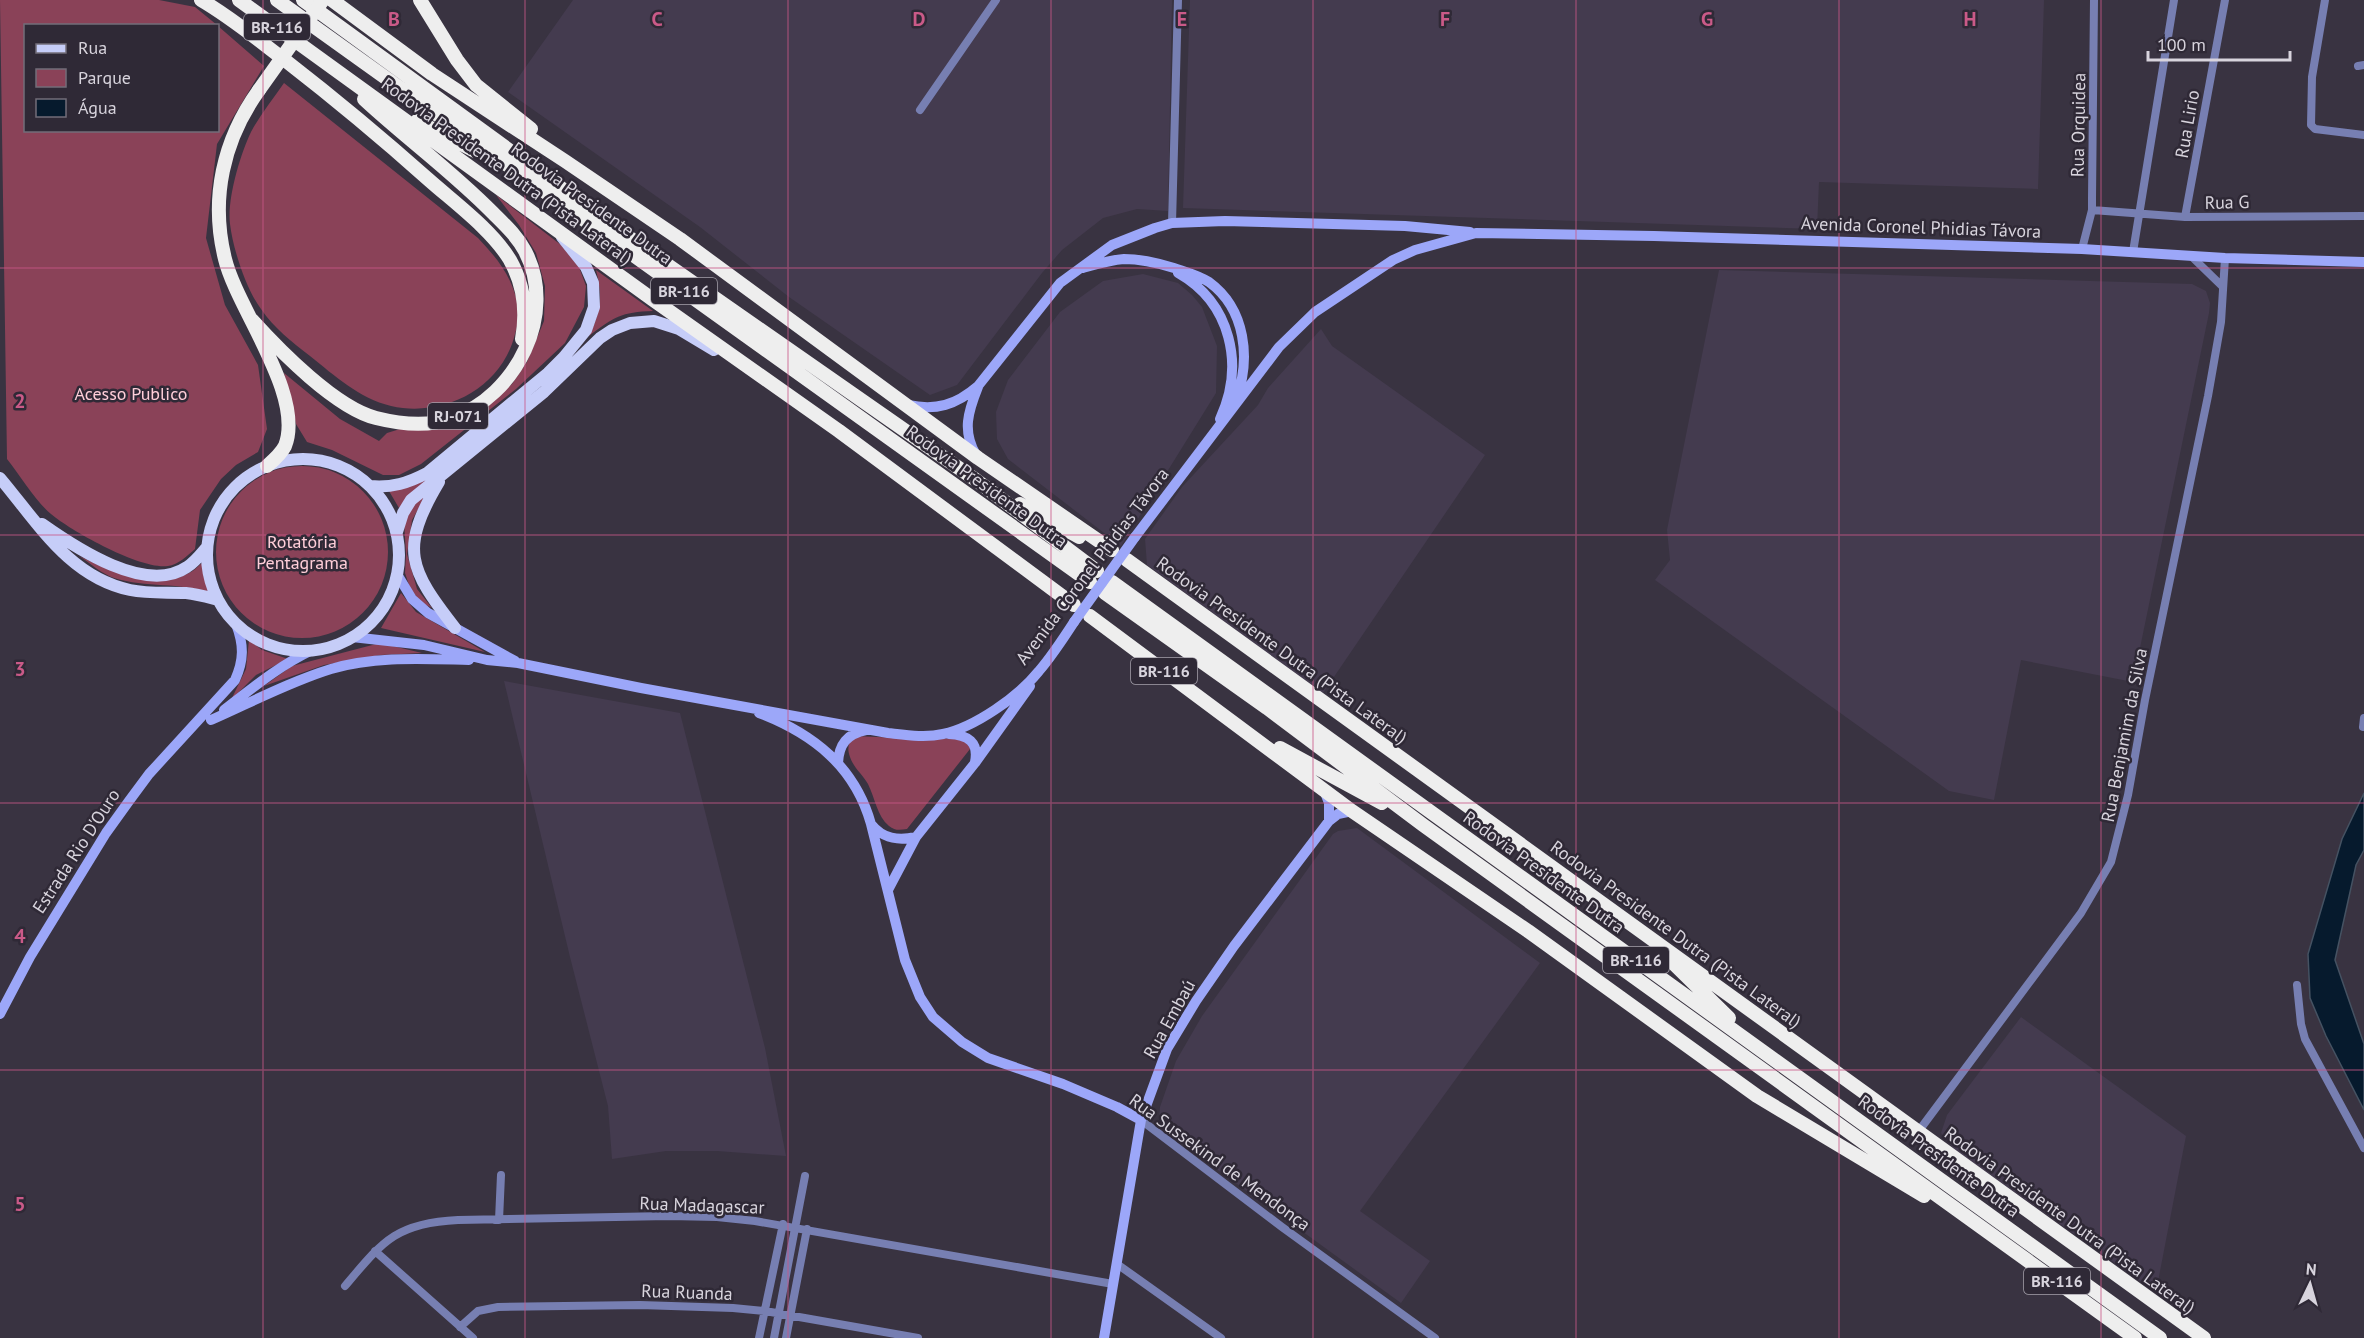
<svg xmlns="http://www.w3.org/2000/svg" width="2364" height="1338" font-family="'PT Sans',sans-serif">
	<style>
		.built { fill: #443b4f }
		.green { fill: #8a4258 }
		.water { fill: #061a2d; stroke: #455262; stroke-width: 1.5 }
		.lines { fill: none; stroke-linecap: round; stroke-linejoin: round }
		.street { stroke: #777fb2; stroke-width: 8 }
		.secondary { stroke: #9ca7f9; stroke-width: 10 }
		.primary { stroke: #c6cdf8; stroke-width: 12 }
		.highway { stroke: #eee; stroke-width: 14 }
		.secondary-bridge { stroke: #9ca7f9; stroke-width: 10 }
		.highway-bridge { stroke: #eee; stroke-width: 14 }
		.grid { fill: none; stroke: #ca5a88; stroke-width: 1.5; stroke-opacity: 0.55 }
		.labels { text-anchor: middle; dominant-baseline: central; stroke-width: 5; stroke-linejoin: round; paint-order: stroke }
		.shield { fill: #2f2936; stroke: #a5a1ab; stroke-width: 1.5 }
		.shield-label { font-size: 16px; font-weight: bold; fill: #d8d4dd }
		.street-label { font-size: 18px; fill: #d8d4dd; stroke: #2f2936 }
		.park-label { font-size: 18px; fill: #ffced9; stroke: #2f2936 }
		.grid-label { font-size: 20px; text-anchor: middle; font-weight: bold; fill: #ca5a88; stroke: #2f2936; stroke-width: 5; stroke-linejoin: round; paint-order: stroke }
	</style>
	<rect width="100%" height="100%" fill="#393341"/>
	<path class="built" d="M573,0h599l-4,211 -31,-2 -34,9 -41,32 -20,23 -85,112 -27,10 -141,-98 -89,-70 -192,-135z
		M1190,0h854l-6,189 -219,-7 -2,47 -634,-21z
		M1719,270l473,14 14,7 4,12 -1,10 -76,369 -112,-22 -27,140 -45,-9 -294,-211 15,-20 -3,-30z
		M1143,274l35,9 14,12 10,12 15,39 -1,47 -95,153 -113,-87 -11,-20 -1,-27 12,-32 52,-68 43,-31z
		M1321,329l11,17 153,109 -162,238 -176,-128 -2,-26 37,-52 76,-82 10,-17z
		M504,681l176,32 85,335 21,108 -69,-5h-51l-54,8 -4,-53 -38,-149z
		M1357,828l183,135 -180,248 70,50 -29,42 -230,-167 -8,-7 -4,-11 1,-11 16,-46 26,-45 131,-182 5,-3z
		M2021,1017l165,119 -30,156 -202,-143 -13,-16 6,-18z"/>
	<path class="green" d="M0,0h159l36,7 22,18 -191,1v104h192v-104l46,40 -47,78 -11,94 19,67 33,60 9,64 -9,23 -22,13 -15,14 -21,31 -5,39c-7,6 -17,16 -27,17 -27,4 -97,-35 -117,-52 -15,-12 -32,-40 -44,-55z
		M284,83l194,155c16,17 30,33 37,56 4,12 4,28 0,40 -13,54 -71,84 -124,72 -32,-8 -56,-30 -81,-50 -18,-14 -36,-28 -49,-47 -15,-20 -28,-60 -31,-85 -3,-25 10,-69 21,-92 9,-17 22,-33 33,-49z
		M496,195l65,50 18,22 7,19 -2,21 -19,36 -49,46 -95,75 -22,11h-16l-51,-25 -25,-8 -11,-18 -12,-51 56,46 39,22 8,-8 13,-4 45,-1 34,-17 33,-27 15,-22 17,-41 1,-35 -9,-33 -17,-28z
		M596,270l57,41c-32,1 -39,6 -64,25 12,-26 14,-38 7,-66z
		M216 552a86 86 0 1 1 172 0a86 86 0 1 1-172 0Z
		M435,475l-25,20 -11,13 -10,-17z
		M430,488l-18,32 -5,34 10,35 15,19 -12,-6 -10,-14 -5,-15 1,-19 -2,-33 7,-16z
		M79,556c30,14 76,35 108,18 6,-2 11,-8 15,-11l2,15 7,15c-31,-11 -65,-5 -97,-15 -12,-4 -24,-15 -35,-22z
		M401,593l15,19 69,40 -104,-24z
		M249,640l13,10 26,9 -32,16 -25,25 15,-31z
		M380,643l42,10 -41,2 -57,10 -60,21 28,-20z
		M854,736l70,3 39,-1 7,7v4l-63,80c-7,1 -12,2 -18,-3 -12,-10 -14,-28 -21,-42 -5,-9 -15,-17 -18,-27 -3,-8 -2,-15 4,-21z"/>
	<path class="water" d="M2364,793v57l-8,15 -21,95 29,84v66l-38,-74 -16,-38 -2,-44 34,-115z"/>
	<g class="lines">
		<path class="street" d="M2325,0l-13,77 -1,48 4,4 49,6
			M2358,66l6,-1
			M920,110l76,-110
			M2092,210l93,7 179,-1
			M2185,217l40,-217
			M1172,223l6,-223
			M2082,249l10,-39v-12l2,-198
			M2133,252l41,-252
			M2191,256l32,31
			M2363,727l1,-9
			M2297,985l4,39 4,15 59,109
			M1141,1120l141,107 153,111
			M1918,1132l163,-219 30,-51 17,-67 17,-95 63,-304 13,-74 4,-64
			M495,1220h4l2,-45
			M375,1251l98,87
			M1117,1264l104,74
			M345,1286c38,-45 51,-63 113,-66l211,-4 48,1 38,4 358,63
			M460,1327l18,-16 20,-4 142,-2 93,3 32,3 153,27
			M759,1338l24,-114
			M774,1338l31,-162
			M786,1338l21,-109"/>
		<path class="secondary" d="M1083,268c14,-4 27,-8 41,-9 18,0 34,4 50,9 12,4 24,7 35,14 37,27 42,77 27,118
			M1178,273c53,30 67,92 42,146
			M908,405c28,6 48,0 70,-19l82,-103 52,-38 43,-17 17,-5 53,-2 180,5 65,6
			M976,455c-14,-24 -8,-43 2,-68
			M1135,537l144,-190 36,-35 78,-52 22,-10 61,-17 178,3 428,13 143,9 139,4
			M397,574l15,25 16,14 87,48
			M352,637l72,8 63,15 31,3 123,25 247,45c18,2 37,5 55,1 32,-7 75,-37 96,-63 13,-15 24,-32 35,-49
			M224,710c30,-23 53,-43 88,-60
			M759,713c55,21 96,54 112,111l34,136 15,37 13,20 29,25 26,16 75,26 54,23 24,13
			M211,720c39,-17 78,-38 120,-51 44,-13 92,-10 138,-9
			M949,734c19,1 30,8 26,28
			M838,763c1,-19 9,-29 28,-33
			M1324,790l5,13v18
			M871,824c12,15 27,17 45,13
			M888,890l28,-53 59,-74 55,-77
			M0,1014l30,-57 76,-124 23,-32 20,-27 86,-94c9,-20 9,-35 1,-56
			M1104,1338l37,-218 26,-71 29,-48 38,-55 95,-125 9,-7 14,-3"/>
		<path class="primary" d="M207 555a96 96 0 1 1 192 0a96 96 0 1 1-192 0Z
			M0,478c38,45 69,99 130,112 19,4 37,2 56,3 11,1 21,4 32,7
			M439,482c-40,67 -30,87 16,146
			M370,486c22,2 38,-3 57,-13l121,-100 16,-16 22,-27 8,-23 -1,-24 -7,-16 -24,-30
			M42,524c34,24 104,71 145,43 8,-5 14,-13 20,-20
			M397,532l6,-19 8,-13 133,-108 56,-54 12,-8 18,-7 24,-2 25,8 35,21"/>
		<path class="highway" d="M201,0c31,18 57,40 85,61 49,38 97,78 143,119 26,23 63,50 81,80 14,25 17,52 12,79
			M239,0l413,299 187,132 235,174
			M277,0l813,582
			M303,0l346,252 327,228 121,91
			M332,0l100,74 133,87 115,78 298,219 134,92
			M420,0l37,60 19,25 55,44
			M259,90c-36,50 -49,109 -34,169 12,50 80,136 60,187 -4,8 -11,14 -18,20
			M417,121l58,30
			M252,320c28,31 84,88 124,98 24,6 53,9 76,0 64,-22 106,-104 73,-167 -8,-15 -20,-26 -32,-38 -40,-41 -87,-75 -129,-114
			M1020,504l59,33
			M1127,560l1077,778
			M1112,582l1048,756
			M1105,593l162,115 156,117 712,513
			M1090,616l262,195 176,120 229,165 167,100
			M1280,748l102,55
			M1668,958l61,60"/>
		<path class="secondary-bridge" d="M1074,622l61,-85"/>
		<path class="highway-bridge" d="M259,90l64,-90"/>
	</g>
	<path class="grid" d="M263,0v1338M525,0v1338M788,0v1338M1051,0v1338M1313,0v1338M1576,0v1338M1839,0v1338M2101,0v1338M0,268h2364M0,535h2364M0,803h2364M0,1070h2364"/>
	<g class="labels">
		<g class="shield">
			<rect x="244" y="14" width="66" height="26" rx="4.5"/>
			<rect x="651" y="278" width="66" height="26" rx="4.5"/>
			<rect x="428" y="403" width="60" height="26" rx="4.5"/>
			<rect x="1131" y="658" width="66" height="26" rx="4.5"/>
			<rect x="1603" y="947" width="66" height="26" rx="4.5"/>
			<rect x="2024" y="1268" width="66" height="26" rx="4.5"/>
		</g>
		<g class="shield-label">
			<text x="277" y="27">BR-116</text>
			<text x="684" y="291">BR-116</text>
			<text x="458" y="416">RJ-071</text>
			<text x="1164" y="671">BR-116</text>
			<text x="1636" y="960">BR-116</text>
			<text x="2057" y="1281">BR-116</text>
		</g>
		<g class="street-label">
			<text transform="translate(2187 124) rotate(-80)">Rua Lirio</text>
			<text transform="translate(2078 125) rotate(-89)">Rua Orquidea</text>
			<text transform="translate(507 171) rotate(36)">Rodovia Presidente Dutra (Pista Lateral)</text>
			<text transform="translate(2227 202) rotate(-1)">Rua G</text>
			<text transform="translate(592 203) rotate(36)">Rodovia Presidente Dutra</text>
			<text transform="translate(1921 227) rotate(2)">Avenida Coronel Phidias Távora</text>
			<text transform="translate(987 486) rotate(36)">Rodovia Presidente Dutra</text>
			<text transform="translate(1092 566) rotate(-53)">Avenida Coronel Phidias Távora</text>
			<text transform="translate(1282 650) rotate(36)">Rodovia Presidente Dutra (Pista Lateral)</text>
			<text transform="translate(2124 735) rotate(-79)">Rua Benjamim da Silva</text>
			<text transform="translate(76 851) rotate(-57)">Estrada Rio D'Ouro</text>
			<text transform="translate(1544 872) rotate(36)">Rodovia Presidente Dutra</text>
			<text transform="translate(1676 934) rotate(36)">Rodovia Presidente Dutra (Pista Lateral)</text>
			<text transform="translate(1169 1019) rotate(-61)">Rua Embaú</text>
			<text transform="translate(1939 1156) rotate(36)">Rodovia Presidente Dutra</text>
			<text transform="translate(1220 1162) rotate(36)">Rua Sussekind de Mendonça</text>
			<text transform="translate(702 1205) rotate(2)">Rua Madagascar</text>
			<text transform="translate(2070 1220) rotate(36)">Rodovia Presidente Dutra (Pista Lateral)</text>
			<text transform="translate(687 1292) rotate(2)">Rua Ruanda</text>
		</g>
		<g class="park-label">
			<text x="131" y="393">Acesso Publico</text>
			<text x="302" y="541">Rotatória<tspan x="302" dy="21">Pentagrama</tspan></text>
		</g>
	</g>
	<g class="grid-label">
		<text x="394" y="26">B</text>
		<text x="657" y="26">C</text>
		<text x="919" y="26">D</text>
		<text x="1182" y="26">E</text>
		<text x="1445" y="26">F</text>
		<text x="1707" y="26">G</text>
		<text x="1970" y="26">H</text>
		<text x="20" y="408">2</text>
		<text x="20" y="676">3</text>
		<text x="20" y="943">4</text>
		<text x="20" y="1211">5</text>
	</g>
	<rect x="24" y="24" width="195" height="108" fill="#2f2936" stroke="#736d79" stroke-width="1.5"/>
	<rect x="36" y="44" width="30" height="9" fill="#c6cdf8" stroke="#736d79" stroke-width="1.5"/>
	<text x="78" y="54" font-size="18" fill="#d8d4dd">Rua</text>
	<rect x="36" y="69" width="30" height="18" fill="#8a4258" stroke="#736d79" stroke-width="1.5"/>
	<text x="78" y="84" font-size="18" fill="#d8d4dd">Parque</text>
	<rect x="36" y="99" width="30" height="18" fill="#061a2d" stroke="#736d79" stroke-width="1.5"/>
	<text x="78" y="114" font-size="18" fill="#d8d4dd">Água</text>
	<g transform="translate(2310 1284) rotate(5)" stroke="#2f2936" stroke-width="4.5" paint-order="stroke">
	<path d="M0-4.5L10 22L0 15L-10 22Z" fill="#d8d4dd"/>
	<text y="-9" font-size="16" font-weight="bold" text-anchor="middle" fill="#d8d4dd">N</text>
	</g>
	<path d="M2148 51v9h142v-9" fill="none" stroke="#d8d4dd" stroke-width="3"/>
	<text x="2157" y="51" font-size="18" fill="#d8d4dd" stroke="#2f2936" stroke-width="4.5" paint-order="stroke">100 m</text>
</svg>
